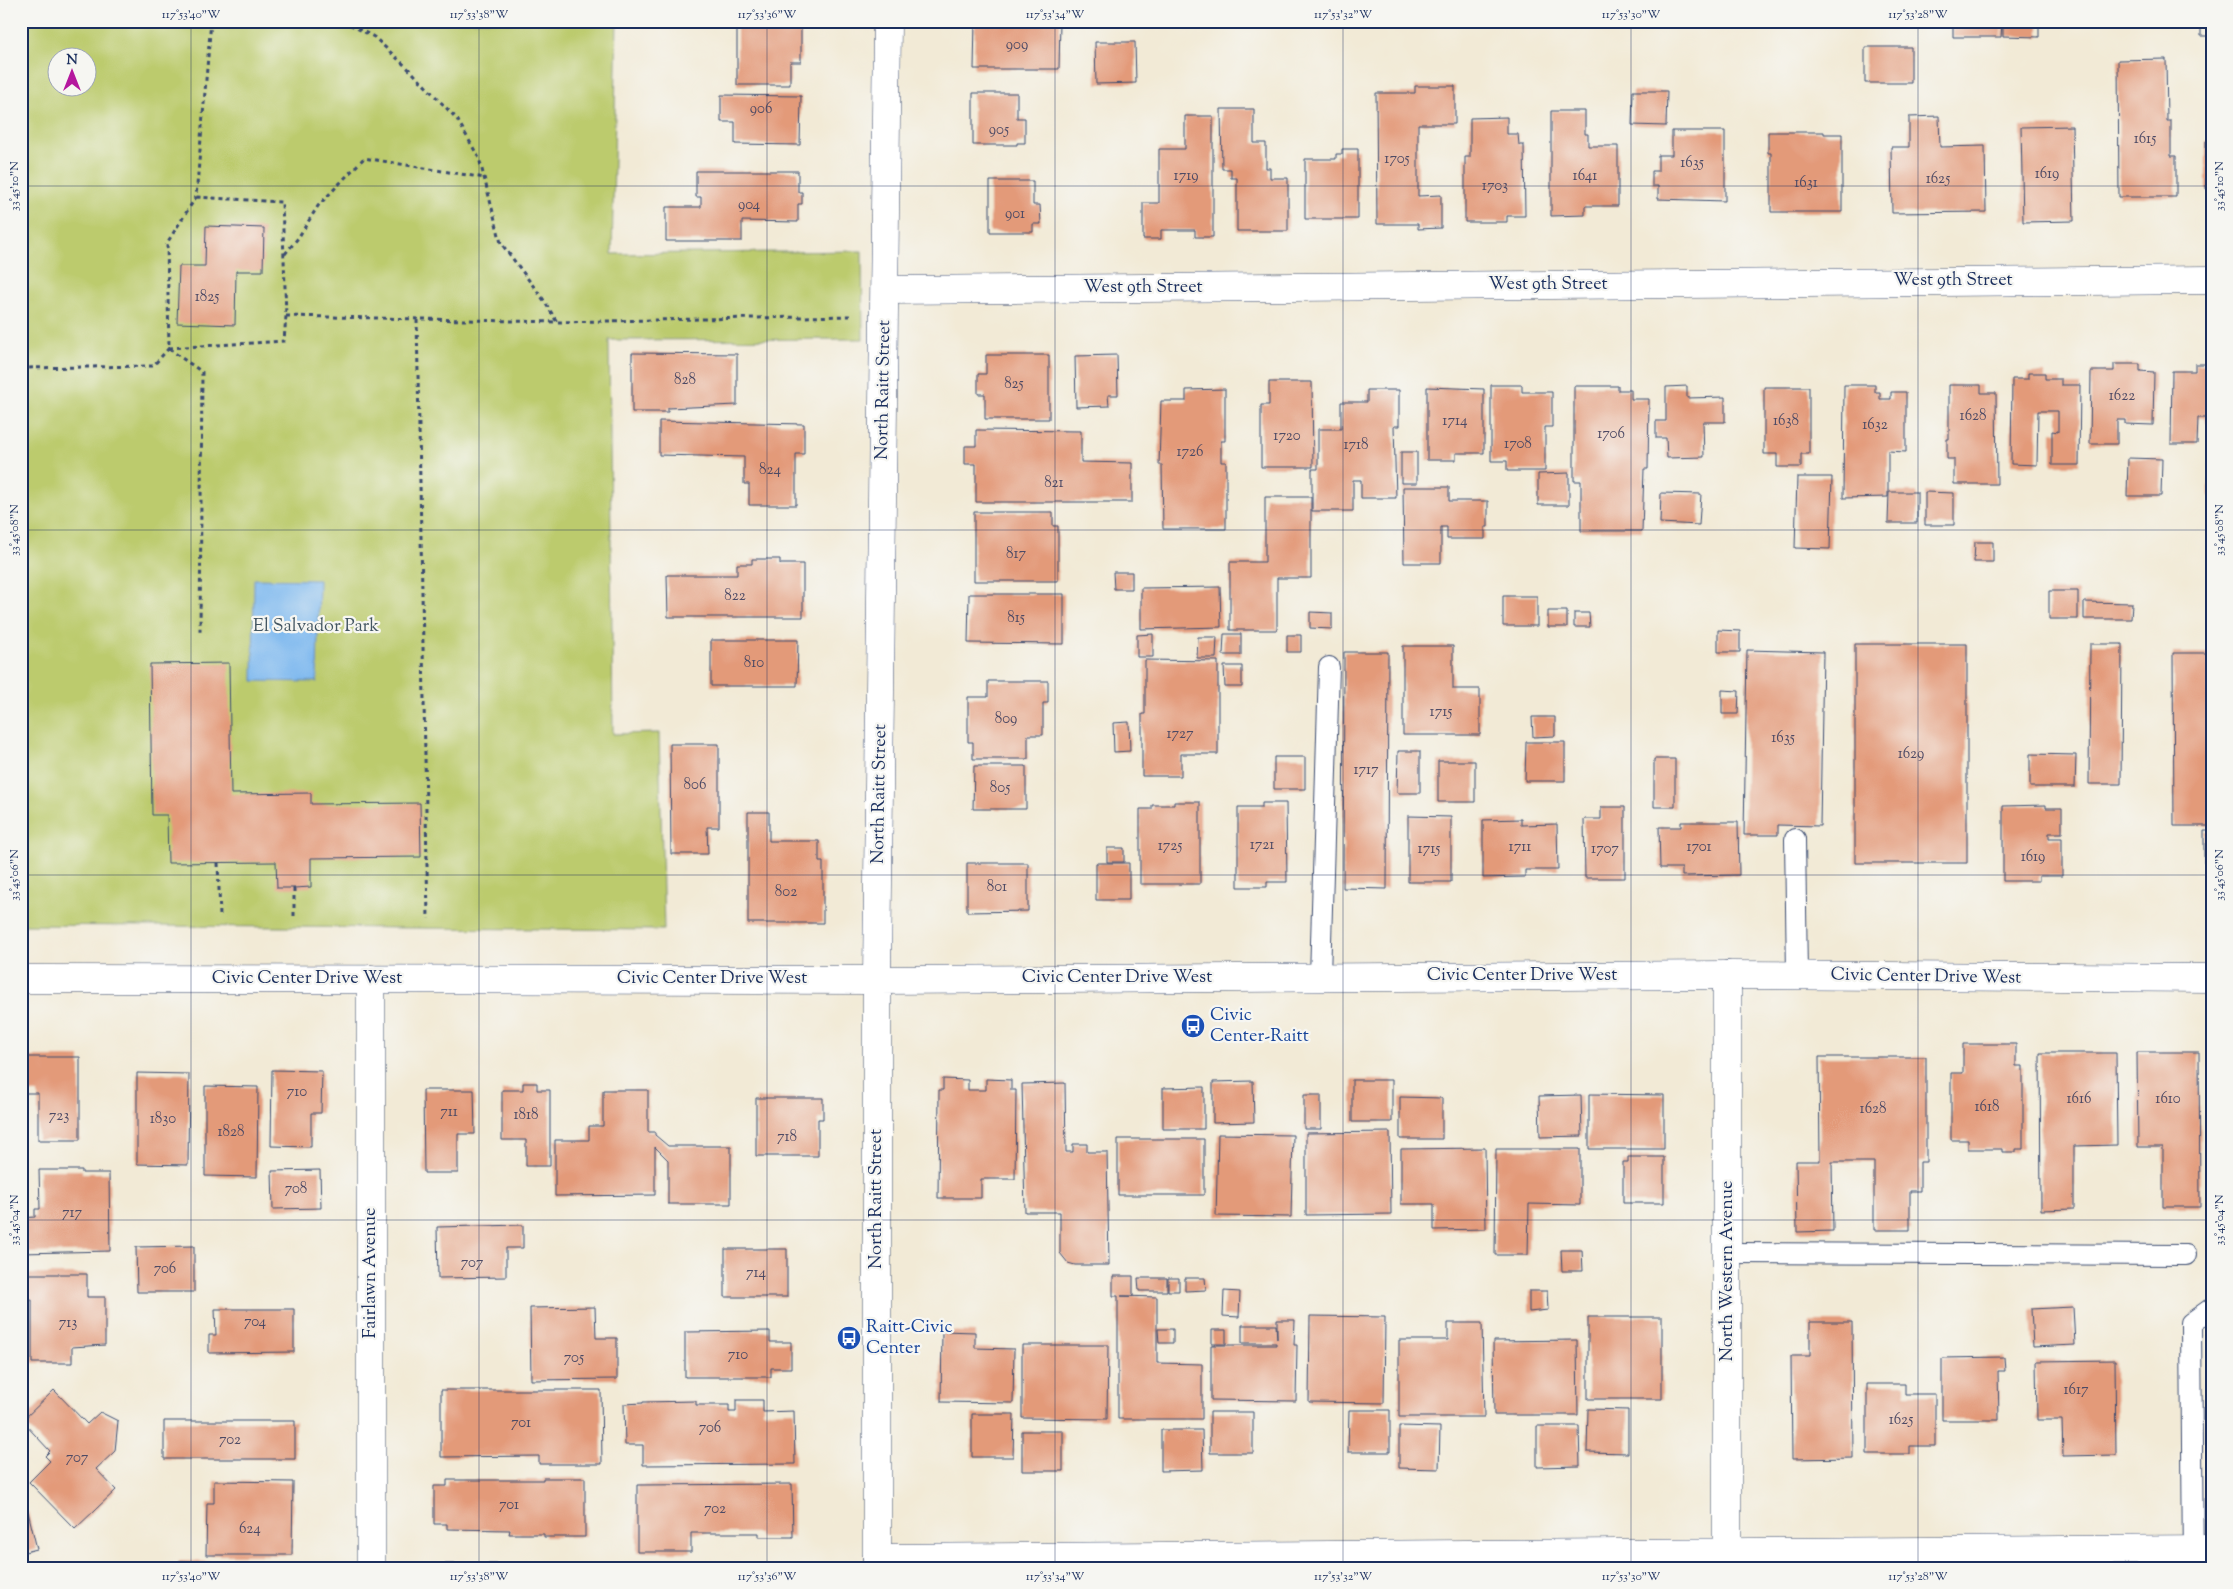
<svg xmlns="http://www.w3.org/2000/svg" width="2233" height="1589" font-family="'Sorts Mill Goudy',serif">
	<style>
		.green { fill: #bccb6d; stroke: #6c7d66; fill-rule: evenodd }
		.water { fill: #7db8ef; stroke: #4c74a6 }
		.building { fill: #e39a79 }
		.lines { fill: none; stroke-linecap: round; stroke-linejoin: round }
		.lane-casing { stroke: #3b4b70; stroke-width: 22 }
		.street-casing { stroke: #3b4b70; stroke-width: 29 }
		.secondary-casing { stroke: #3b4b70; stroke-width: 29 }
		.path { stroke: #3b4b70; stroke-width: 3; stroke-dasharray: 4 4; stroke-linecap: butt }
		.lane { stroke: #fff; stroke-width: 20 }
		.street { stroke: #fff; stroke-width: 28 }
		.secondary { stroke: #fff; stroke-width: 28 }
		.ticks { fill: none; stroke: #1b2f5e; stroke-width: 1; stroke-opacity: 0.45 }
		.labels { text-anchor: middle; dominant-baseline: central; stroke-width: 4.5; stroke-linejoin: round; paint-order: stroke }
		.number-label { font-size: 15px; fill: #4d4a65 }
		.street-label { font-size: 18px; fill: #1b2f5e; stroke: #f6f6f2 }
		.park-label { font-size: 18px; fill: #435662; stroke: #f6f6f2 }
		.transit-label { font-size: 18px; fill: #164399; stroke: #f6f6f2; text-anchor: start }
		.neatline { fill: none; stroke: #1b2f5e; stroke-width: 2 }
		.ticks-label { font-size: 12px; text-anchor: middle; fill: #1b2f5e }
	</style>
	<rect width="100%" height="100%" fill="#f6f6f2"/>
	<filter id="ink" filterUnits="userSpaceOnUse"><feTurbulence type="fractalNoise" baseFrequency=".02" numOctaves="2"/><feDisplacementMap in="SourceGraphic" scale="10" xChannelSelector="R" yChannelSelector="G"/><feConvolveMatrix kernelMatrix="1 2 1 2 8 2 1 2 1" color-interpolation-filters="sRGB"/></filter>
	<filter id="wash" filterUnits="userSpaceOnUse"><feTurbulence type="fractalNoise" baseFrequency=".0096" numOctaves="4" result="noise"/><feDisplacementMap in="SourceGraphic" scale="20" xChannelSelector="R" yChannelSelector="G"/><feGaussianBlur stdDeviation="1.12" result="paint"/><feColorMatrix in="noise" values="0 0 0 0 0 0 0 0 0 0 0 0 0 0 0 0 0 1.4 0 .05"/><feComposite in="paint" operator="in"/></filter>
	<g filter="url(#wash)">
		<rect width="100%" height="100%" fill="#f2ead6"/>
		<path class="green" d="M21,21h596l-5,233 250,-3 1,88 -254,1 4,394 46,-1 5,197 -643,-5zM58,58h30v30h-30z"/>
		<path class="water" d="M254,579l65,1 -2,102 -64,-1z"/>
		<g id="blocks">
			<path class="building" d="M737,21h64v41h-11v23h-53z
				M975,21h85l-1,48h-85z
				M1953,21h49l-1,16h-48z
				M2003,21h36v16l-36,-1z
				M2201,21h11v15h-11z
				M1095,42h40l1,41 -40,1z
				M1865,47h46v36h-46z
				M2166,59l1,62h4v35h5v41h-57l-1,-137z
				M1415,86h40v38h-37v72l23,-1v33l-23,1v-5h-41l-1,-131h39z
				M1633,91h34l-1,35 -34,-1z
				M973,93h44v25h8v25h-8v2h-44z
				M721,95l80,1 -1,49 -65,-1v-22h-14z
				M1221,109h33v34h12v25h4v10h18v53h-51v-53h-6v-9h-9z
				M1551,111h34v23h3v12h30v60h-33v9l-34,1z
				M1185,116h28v121h-18v-7h-34v9h-18v-36h16v-54h26z
				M1939,116l1,31 45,-1 1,66 -94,1 -1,-66h18v-30z
				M1507,117v17h11l1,11h5l1,71h-18v6h-42v-65h5v-39z
				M2072,126l2,95 -51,1 -2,-95z
				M1672,131h53v70l-67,-2v-13h-6v-15h6v-16h14z
				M1768,132h56v2h18v78h-71v-59h-3z
				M2206,141h6v48h-6z
				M1342,149h16v70h-53v-60h31v-5h6z
				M696,171h102v21h4v12h-4v18l-56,-1v20h-76v-34h35v-10h-5z
				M990,181h43v24h7l1,19h-8v8h-43z
				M206,226l58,2 -1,43h-27l-1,54 -58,-2 2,-57h26z
				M632,353l105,1v51l-69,3v4h-36z
				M986,355h63v64h-64v-25h-7v-20h8z
				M1117,355l1,40h-10l1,11 -33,1 -1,-51z
				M2114,364h26v7l14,1 -1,53 -28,-1v-4h-8v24h-27l1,-73h23z
				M2195,364h17v59h-6v-5h-8l-1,26h-26l1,-73h23z
				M2028,373h17v6h16v6h19l-1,80h-27v-34l6,1v-21h-20l-1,54 -26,-1 1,-85h16z
				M1269,382h43l1,85h-52v-62h8z
				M1491,385h31v7h30v35h-7v44h-38v-10h-16z
				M1844,385h31v7h5v7h11v-7h15v60l-18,-1v46l-45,1z
				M1949,385h32v8h15l1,91h-43v-25h-7v-20h2z
				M1574,386h44v4h13v9h18l-1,70h-4l-2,62h-61v-50h-7z
				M1687,386v12l38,-1v25h-22l1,35 -37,1 -1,-20h-10v-17h10v-34z
				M1427,387l57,2v64h-28v7h-29z
				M1764,387h45v67h-8v13h-24v-13h-13z
				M1225,389v52h-4v21h5v67h-63l-1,-64h-3l2,-64h25v-11z
				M1367,390h32v36h-5l2,72h-35v-18h-8v31h-41v-42h6v-40h23v-27h26z
				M659,421l145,3v30h-8v51h-47v-21h-5v-27l-85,-2z
				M976,430l105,1v31l51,1v39h-156v-38h-11v-18h11z
				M1401,452h16v31h-16z
				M2209,457h3v39h-3z
				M2128,458l34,1 -1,37h-34z
				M1569,473v32h-31v-31z
				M1797,477h35l-2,72 -35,-1z
				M1403,487h46v14h39v26h-3v12h-38v-12h-6v36h-37z
				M1889,492h28v31h-29z
				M1925,492l29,1v32h-29z
				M1661,493l40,1 -2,31 -39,-2z
				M1265,497h46v81h-34v52h-47v-68h35z
				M974,512h79v14h5v55h-84z
				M1975,542h18v20h-19z
				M752,559h28v5h23v53h-135l-1,-42h70v-11h15z
				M1113,572h19v17h-18z
				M1220,587l1,40 -80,2v-41z
				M2049,591h29v28h-29z
				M969,594h95v50l-96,-1z
				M1503,596h34v30h-34z
				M2084,602l48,1 -1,16h-47z
				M1548,611h19v16h-19z
				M1310,612l22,1v16l-22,-1z
				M1574,613h15l1,14h-16z
				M1718,630l22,1v21h-22z
				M1153,634v23h-16v-22z
				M1224,634h17v21h-18z
				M1287,635h14v17h-14z
				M1198,637h19l-1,21h-19z
				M711,640h87l-1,46h-86z
				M1855,644h112v219h-112z
				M2090,644h32l-1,140h-32z
				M1403,646h50v43h27v46h-77z
				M1747,650l76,2 -3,174 -42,-1v10h-34z
				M1344,652h44l-1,237 -44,-1z
				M2173,653h39v173h-38z
				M1145,660l73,1v93h-37v22h-39v-62h3z
				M229,663l2,131 80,-1v11l109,-1 1,54 -110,1v29l-17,1h-17l-1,-26 -108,1 -1,-48h-15l-2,-151z
				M1224,666h18v21h-17z
				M988,681h60v22h-5v32h-15v24h-55v-17h-5v-45h20z
				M1722,690l17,1 -1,23h-16z
				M1532,717h23v19l-22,1z
				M1129,722l1,29 -16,1 -1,-29z
				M1526,742h39v39h-40z
				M670,744h49v83h-12l1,27h-37z
				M1398,751h22v42h-23z
				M2030,754l46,1 -1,32h-45z
				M1274,757h31v32h-31z
				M1654,759h21v48h-21z
				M1438,761h37v41h-37z
				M974,766h52v43h-53z
				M1174,802h26v82h-60v-75h12v-4h22z
				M1262,803h24l1,79h-20v5h-29v-80h24z
				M2046,805v3h16v25h-13v5h13v38h-23v5h-36v-75z
				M1601,807h24v71h-40l-1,-59h17z
				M748,812h21v29h50v21h4v61h-75z
				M1408,816l43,1v65h-43z
				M1521,819v6l36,-1 1,46h-33v7l-42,1v-58z
				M1681,822h57l1,53 -57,1v-8h-22l-1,-41h22z
				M2204,831h8v32h-8z
				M1107,848h17v14h-17z
				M967,863h61v48l-61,1z
				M1096,863h33v37h-33z
				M1963,1044h53v22h7v83h-7v3h-14v-3h-34v-9h-17v-67h12z
				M2137,1052h62l1,155h-37v-60h-25z
				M2040,1053h76l1,92 -43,1v63l-33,1z
				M21,1057h59v83h-42v-47h-17z
				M1819,1057h107v105h-6v29h-10v39h-36v-68h-42l1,69 -36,1 -1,-71h24z
				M272,1070l50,1 -1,42h-10v34l-40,-1z
				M137,1073l52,1 -1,91 -51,-1z
				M943,1079l25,1v10h18v-11l25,1v10h5l-1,89h-34v19h-43l1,-108h4z
				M1352,1080h40v42h-40z
				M1253,1081l1,41 -41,1v-41z
				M523,1083h14v7h13v76h-24v-26h-24v-50h21z
				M1065,1083l1,69h7v-8h14v8h20l2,113h-34l-7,-2 -8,-10v-41h-35l-3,-128z
				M205,1086l53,1 -1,90 -52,-1z
				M1204,1087v42h-41v-41z
				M423,1090h51l1,44h-17v39h-34z
				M603,1090h45v42h7v3l13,11h63v58h-63v-44l-13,-13v48l-100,1v-56h34v-14h14z
				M1589,1094l75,1v54h-75z
				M1304,1095h17v34h-17z
				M1581,1095l1,41 -42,1 -1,-41z
				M1400,1097l42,1v41h-42z
				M756,1098h67v21h-5v37h-62z
				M1390,1132l1,82 -85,1v-82z
				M1218,1134l75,1 -2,82 -75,-1z
				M2207,1134h5v34h-5z
				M1118,1139h86v56h-86z
				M1485,1148l1,81 -52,1v-26h-33v-55z
				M1496,1149h84v56l-51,-1 -1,51h-33z
				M1628,1157h36v46h-41v-41h5z
				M39,1170h43v3h27l1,78 -89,2v-35l14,-1v-8h5z
				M320,1170l1,38 -48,1 -1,-38z
				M523,1225v23h-17v29l-68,1 -1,-51z
				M194,1246v46h-57l-1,-45z
				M725,1249h62v48h-62z
				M1561,1250h21l1,21h-21z
				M21,1274h66v23h18v48l-33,2v16h-40v-63l-11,1z
				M1113,1276h20v20h-12l36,1v66l45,1v55h-84v-123h-5z
				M1138,1278h29v13h-28z
				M1168,1278h11v13h-11z
				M1185,1278h20l1,12 -21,1z
				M1224,1291l16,1 -1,25 -16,-1z
				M1529,1291h18l1,19 -19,2z
				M595,1307l1,31h21v41l-86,1 -1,-72z
				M2073,1307l2,38 -42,2 -2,-38z
				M215,1309h79v43l-85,1v-18h7z
				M1310,1316l75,1 -1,86 -75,-1z
				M1588,1317h74v82h-74z
				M1277,1320h18l-1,25h3l-1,56 -85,-1v-55h65v-2h-34v-18h34l1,14z
				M1810,1322h42l1,136 -61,1 -1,-103h19z
				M1448,1323h34l2,94h-85v-77h49z
				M1158,1329h15v14h-14z
				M1212,1330h14v14h-14z
				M770,1331v11h21v26h-20v9h-86v-45z
				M942,1331l33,1v16l39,1 -1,54 -72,-1z
				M1577,1340l1,75h-84l-1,-74z
				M1022,1345h86l-1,74 -85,-1z
				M2004,1357l1,14h-7l1,49h-57v-62z
				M2115,1360l1,95 -53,1 -1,-36h-25l-1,-59z
				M1867,1384h38v10h30v52h-25v8h-43z
				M54,1390l33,34 13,-12 18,9 -3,30 -19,18 20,21 -41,39 -46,-47 21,-21 -5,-5 5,-5 -28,-30z
				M441,1390h160l1,74h-63v-8l-98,1z
				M736,1400h27v12l31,-1 1,53 -152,1v-20h-18l-1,-41 19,-1v-1l53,-1v4h33v7h7z
				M1588,1409l40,1v43l-41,-1z
				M1349,1410h41v42h-42z
				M1210,1412h43v41h-43z
				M972,1414h42l-1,43h-41z
				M164,1421h131v38h-131z
				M1399,1426l41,1 -1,42 -40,-1z
				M1537,1426h42l1,40 -43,1z
				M1161,1430h41l1,40 -42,1z
				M1022,1431h41v40h-41z
				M543,1478h42v59h-41v-3h-35l1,-4 -63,-1v-5h-13v-38h13v-6h96z
				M214,1481l79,1 -1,73h-86l1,-52h7z
				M792,1484l1,53h-34v-4h-68v19h-54v-67z
				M28,1512l9,37 -16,4v-39z
				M179,1561l35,1v6h-35z
				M444,1564h107v4h-107z"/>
		</g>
	</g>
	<g filter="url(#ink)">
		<use href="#blocks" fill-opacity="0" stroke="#3b4b70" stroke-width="1"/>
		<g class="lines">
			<g class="lane-casing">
				<path id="lane" d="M1795,839l2,136
					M1320,977l9,-310
					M1728,1253l458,2
					M2193,1568l-2,-245 21,-15"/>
			</g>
			<g class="street-casing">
				<path id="street" d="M885,290l1327,-10
					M1727,975v593
					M371,979v589
					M877,1558l1335,-9"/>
			</g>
			<g class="secondary-casing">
				<path id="secondary" d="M21,979l856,1 850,-5 485,3
					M877,1568v-588l10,-959"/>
			</g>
			<path class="path" d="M343,21l31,16 39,36 44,46 22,39 22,85 42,56 14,23
				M285,254l13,-16 20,-32 46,-48 121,20
				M286,316l271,6 293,-6
				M417,319l11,600
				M169,348l115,-7 2,-25 -4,-114 -86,-5
				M169,349l33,23 -2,260
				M21,368l132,-2 16,-18 -2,-105 29,-46 15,-176
				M218,863l2,53
				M294,888v30"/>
			<use href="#lane" class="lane"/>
			<use href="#street" class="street"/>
			<use href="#secondary" class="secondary"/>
		</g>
	</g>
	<path class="ticks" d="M191,21v1547M479,21v1547M767,21v1547M1055,21v1547M1343,21v1547M1631,21v1547M1918,21v1547M2206,21v1547M21,186h2191M21,530h2191M21,875h2191M21,1220h2191M21,1564h2191"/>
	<defs>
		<g id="bus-disc" transform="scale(1.25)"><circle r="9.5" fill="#1a4fb4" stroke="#f6f6f2"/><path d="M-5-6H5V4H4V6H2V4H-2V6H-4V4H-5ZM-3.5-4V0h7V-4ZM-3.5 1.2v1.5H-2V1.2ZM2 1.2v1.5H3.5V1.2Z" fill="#fff"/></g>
	</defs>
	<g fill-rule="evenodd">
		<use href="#bus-disc" x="1193" y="1026"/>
		<use href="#bus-disc" x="849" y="1338"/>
	</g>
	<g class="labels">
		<g class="number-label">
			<text x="1017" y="45">909</text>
			<text x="761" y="109">906</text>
			<text x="999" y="130">905</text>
			<text x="2145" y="139">1615</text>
			<text x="1397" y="159">1705</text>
			<text x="1692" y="163">1635</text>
			<text x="2047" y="174">1619</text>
			<text x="1186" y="176">1719</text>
			<text x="1585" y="176">1641</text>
			<text x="1938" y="179">1625</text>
			<text x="1806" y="183">1631</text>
			<text x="1495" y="186">1703</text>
			<text x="749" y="205">904</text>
			<text x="1015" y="214">901</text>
			<text x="207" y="297">1825</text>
			<text x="685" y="380">828</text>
			<text x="1014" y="384">825</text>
			<text x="2122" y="396">1622</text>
			<text x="1973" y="416">1628</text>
			<text x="1455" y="421">1714</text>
			<text x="1786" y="421">1638</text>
			<text x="1875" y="425">1632</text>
			<text x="1611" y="434">1706</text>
			<text x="1287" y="436">1720</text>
			<text x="1518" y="444">1708</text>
			<text x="1356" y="445">1718</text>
			<text x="1190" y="452">1726</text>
			<text x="770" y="470">824</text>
			<text x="1054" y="483">821</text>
			<text x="1016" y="554">817</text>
			<text x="735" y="596">822</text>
			<text x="1016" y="618">815</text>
			<text x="754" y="663">810</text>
			<text x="1441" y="712">1715</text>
			<text x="1006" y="719">809</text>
			<text x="1180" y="734">1727</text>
			<text x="1783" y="738">1635</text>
			<text x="1911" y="754">1629</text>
			<text x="1366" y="770">1717</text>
			<text x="695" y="785">806</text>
			<text x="1000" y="788">805</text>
			<text x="1262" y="845">1721</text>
			<text x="1170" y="846">1725</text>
			<text x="1520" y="847">1711</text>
			<text x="1699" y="847">1701</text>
			<text x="1429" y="849">1715</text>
			<text x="1605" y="849">1707</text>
			<text x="2033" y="857">1619</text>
			<text x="997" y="887">801</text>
			<text x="786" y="892">802</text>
			<text x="297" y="1092">710</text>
			<text x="2079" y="1099">1616</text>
			<text x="2168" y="1099">1610</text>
			<text x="1987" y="1107">1618</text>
			<text x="1873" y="1109">1628</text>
			<text x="449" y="1112">711</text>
			<text x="526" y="1115">1818</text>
			<text x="59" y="1116">723</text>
			<text x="163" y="1119">1830</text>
			<text x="231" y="1132">1828</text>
			<text x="787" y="1137">718</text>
			<text x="296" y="1189">708</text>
			<text x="72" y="1213">717</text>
			<text x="472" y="1263">707</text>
			<text x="165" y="1269">706</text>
			<text x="756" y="1273">714</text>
			<text x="255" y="1322">704</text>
			<text x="68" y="1323">713</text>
			<text x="738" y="1355">710</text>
			<text x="574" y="1358">705</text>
			<text x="2076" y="1390">1617</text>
			<text x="1901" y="1420">1625</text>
			<text x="521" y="1423">701</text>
			<text x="710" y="1428">706</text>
			<text x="230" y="1440">702</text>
			<text x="77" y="1458">707</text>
			<text x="509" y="1505">701</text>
			<text x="715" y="1509">702</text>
			<text x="250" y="1529">624</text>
		</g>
		<g class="street-label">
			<text x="1953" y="281">West 9th Street</text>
			<text x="1548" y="285">West 9th Street</text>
			<text x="1143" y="288">West 9th Street</text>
			<text transform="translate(884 390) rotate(-89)">North Raitt Street</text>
			<text transform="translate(880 794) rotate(-89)">North Raitt Street</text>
			<text x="1522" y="976">Civic Center Drive West</text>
			<text transform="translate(1926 977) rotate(1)">Civic Center Drive West</text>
			<text x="1117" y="978">Civic Center Drive West</text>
			<text x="307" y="979">Civic Center Drive West</text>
			<text x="712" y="979">Civic Center Drive West</text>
			<text transform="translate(877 1199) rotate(-90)">North Raitt Street</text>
			<text transform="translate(1728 1271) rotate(-90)">North Western Avenue</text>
			<text transform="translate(371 1273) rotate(-90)">Fairlawn Avenue</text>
		</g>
		<g class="park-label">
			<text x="316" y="627">El Salvador Park</text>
		</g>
		<g class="transit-label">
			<text x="1210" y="1016">Civic<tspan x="1210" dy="21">Center-Raitt</tspan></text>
			<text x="866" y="1328">Raitt-Civic<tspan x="866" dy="21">Center</tspan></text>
		</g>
	</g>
	<rect width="2233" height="1589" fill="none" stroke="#f6f6f2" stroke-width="55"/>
	<g transform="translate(72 72)"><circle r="24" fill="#f6f6f2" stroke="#9ea6b7"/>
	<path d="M0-4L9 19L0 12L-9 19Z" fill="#b5179e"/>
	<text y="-8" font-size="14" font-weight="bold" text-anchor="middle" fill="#1b2f5e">N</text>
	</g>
	<rect x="28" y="28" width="2178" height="1534" class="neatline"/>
	<g class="ticks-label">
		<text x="191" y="18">117°53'40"W</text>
		<text x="479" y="18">117°53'38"W</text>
		<text x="767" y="18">117°53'36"W</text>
		<text x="1055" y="18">117°53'34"W</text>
		<text x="1343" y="18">117°53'32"W</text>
		<text x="1631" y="18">117°53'30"W</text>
		<text x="1918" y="18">117°53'28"W</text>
		<text transform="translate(14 186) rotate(-90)" y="4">33°45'10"N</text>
		<text transform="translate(2219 186) rotate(-90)" y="4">33°45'10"N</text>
		<text transform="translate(14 530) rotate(-90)" y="4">33°45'08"N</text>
		<text transform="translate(2219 530) rotate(-90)" y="4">33°45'08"N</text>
		<text transform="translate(14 875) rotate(-90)" y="4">33°45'06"N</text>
		<text transform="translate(2219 875) rotate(-90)" y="4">33°45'06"N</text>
		<text transform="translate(14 1220) rotate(-90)" y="4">33°45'04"N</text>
		<text transform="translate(2219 1220) rotate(-90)" y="4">33°45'04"N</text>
		<text x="191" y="1580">117°53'40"W</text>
		<text x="479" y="1580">117°53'38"W</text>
		<text x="767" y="1580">117°53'36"W</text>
		<text x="1055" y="1580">117°53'34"W</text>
		<text x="1343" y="1580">117°53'32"W</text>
		<text x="1631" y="1580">117°53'30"W</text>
		<text x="1918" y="1580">117°53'28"W</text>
	</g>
</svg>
